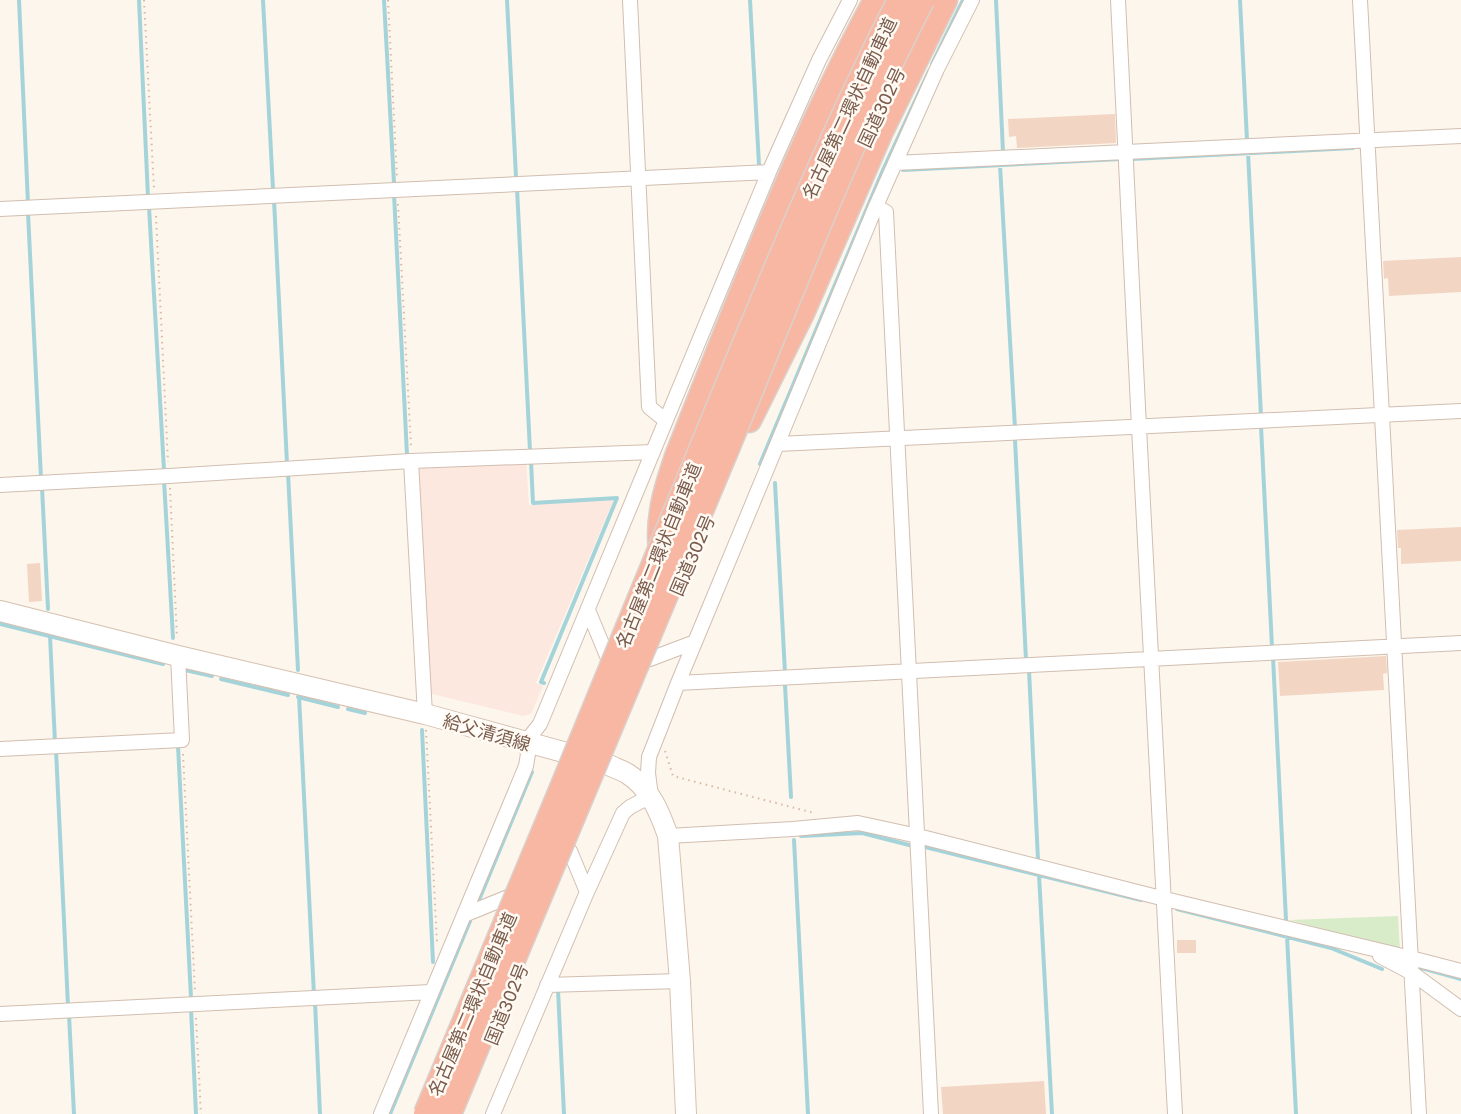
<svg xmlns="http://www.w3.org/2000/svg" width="1461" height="1114" font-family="'Golos Text','Noto Sans JP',sans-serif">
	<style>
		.commercial { fill: #fde8e0 }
		.green { fill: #d8ecc9 }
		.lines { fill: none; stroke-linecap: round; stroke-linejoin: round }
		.stream { stroke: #a5d3da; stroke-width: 4 }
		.building { fill: #f3d5c3 }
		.street-casing { stroke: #d1beb0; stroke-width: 16 }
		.secondary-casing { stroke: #d6c0b0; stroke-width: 22 }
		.highway-casing { stroke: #dad1cd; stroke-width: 27 }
		.path { stroke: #d9b8a5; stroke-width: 2; stroke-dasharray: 1.5 4.5; stroke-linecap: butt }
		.street { stroke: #fff; stroke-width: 14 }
		.secondary { stroke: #fff; stroke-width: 20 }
		.highway { stroke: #f7b7a3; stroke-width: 24 }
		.highway-bridge-casing { stroke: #dad1cd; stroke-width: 27; stroke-linecap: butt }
		.highway-bridge { stroke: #f7b7a3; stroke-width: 24 }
		.labels { text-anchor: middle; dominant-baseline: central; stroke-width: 5; stroke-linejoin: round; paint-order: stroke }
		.street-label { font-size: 18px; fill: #7a5c4d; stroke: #fffaf3 }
	</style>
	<rect width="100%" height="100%" fill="#fdf6ec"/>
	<path class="commercial" d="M526,460l3,45 85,-6 -78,184 7,3 -12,28 -8,2 -95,-23 -12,-227z"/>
	<path class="green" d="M1398,916l2,35 -110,-31z"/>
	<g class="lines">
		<path class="stream" d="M19,0l9,204
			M139,0l9,197
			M263,0l10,189
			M384,0l10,183
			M507,0l9,177
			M750,0l9,165
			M996,0l7,152
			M1240,0l7,140
			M932,64l31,-64
			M1248,152l13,264
			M1132,159l221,-11
			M1000,165l15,263
			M903,170l218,-11
			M517,188l13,263
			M394,194l13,261
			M274,200l13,264
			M148,207h1l15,263
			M28,213l13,265
			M1261,426l11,221
			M1015,440l11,220
			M531,461l2,42 84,-5 -76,184 3,1
			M760,464l123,-294 46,-99
			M288,473l10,197
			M164,480l9,158
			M775,483l10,190
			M42,487l6,122
			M0,624l163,40
			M50,636l5,107
			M1273,657l13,263
			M185,670l27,6
			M1029,670l9,190
			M221,679l67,16
			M785,685l6,112
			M299,696l15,299
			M298,697l40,10
			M348,709l17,4
			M422,730l11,232
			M178,746l13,252
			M56,750l12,256
			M801,836l61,-3 51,13v3
			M794,840l14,274
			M925,847l216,53
			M1039,875l13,239
			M479,900l53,-128
			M1177,909l154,39 51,21
			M1287,936l9,178
			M1418,967l43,12
			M558,990l6,124
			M315,1002l5,112
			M189,1009h2l5,105
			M69,1015l5,99
			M390,1114l80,-193"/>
	</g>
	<path class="building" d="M1115,114l1,29 -99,5 -1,-12 -7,1 -1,-18z
		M1461,257v35l-72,4 -1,-18 -4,1 -1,-18z
		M1461,527v34l-60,3v-16h-3l-1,-18z
		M40,563l2,38 -13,1 -2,-38z
		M1386,656l1,17 -4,1 1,16 -104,6 -2,-34z
		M1177,940h19v13h-19z
		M1044,1081l2,33h-103l-2,-27z"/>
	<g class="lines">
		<g class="street-casing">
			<path id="street" d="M630,0l19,407 16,13
				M1118,0l21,427 36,687
				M1360,0l59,1114
				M895,163l566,-27
				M876,206l10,6 45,902
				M0,209l769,-37
				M778,444l683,-33
				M411,461l14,253
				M0,485l169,-9 242,-15 242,-9
				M588,610l24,58
				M650,659l45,-17
				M678,683l783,-40
				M0,749l182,-9 -4,-84
				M668,836l125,-7 65,-6 60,13 247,63 246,59 50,13
				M570,851l17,41
				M464,915l54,-22
				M1380,956l32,17 49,36
				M547,985l133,-4
				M0,1014l431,-22
				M381,1114l145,-348 2,-12 -3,-11 15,-19 229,-552 50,-112 31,-60
				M493,1114l94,-222 36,-79 7,-6 21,-11 -3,-23 1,-16 29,-74 198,-477 61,-137 35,-69"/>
		</g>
		<g class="secondary-casing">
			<path id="secondary" d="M0,611l178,45 247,58 182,50c7,4 15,6 21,10 22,14 32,39 40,62l12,145 6,133"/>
		</g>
		<g class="highway-casing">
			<path id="highway" d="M749,420l53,-107 79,-182 64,-131
				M661,551c-4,-35 6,-65 17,-97 61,-153 119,-309 198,-454"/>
		</g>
		<path class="path" d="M144,0l10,189
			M388,0l9,177
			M398,204l13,242
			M156,216l12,246
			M170,488l7,150
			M426,730l11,213
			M665,751l8,25 141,37
			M183,754l12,237
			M196,1018l5,96"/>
		<use href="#street" class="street"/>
		<use href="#secondary" class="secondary"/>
		<use href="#highway" class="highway"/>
		<g class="highway-bridge-casing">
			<path id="highway-bridge" d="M426,1114c83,-198 166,-397 247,-596 72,-174 141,-350 227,-518
				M449,1114c92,-223 186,-445 279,-668 62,-150 120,-302 194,-446"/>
		</g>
		<use href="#highway-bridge" class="highway-bridge"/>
	</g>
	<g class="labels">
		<g class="street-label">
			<text transform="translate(881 107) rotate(-65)">国道302号</text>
			<text transform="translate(849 108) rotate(-65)">名古屋第二環状自動車道</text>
			<text transform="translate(658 555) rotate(-68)">名古屋第二環状自動車道</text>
			<text transform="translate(692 555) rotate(-67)">国道302号</text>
			<text transform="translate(487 732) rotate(16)">給父清須線</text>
			<text transform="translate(472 1004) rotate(-67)">名古屋第二環状自動車道</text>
			<text transform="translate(506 1004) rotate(-68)">国道302号</text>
		</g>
	</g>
</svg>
